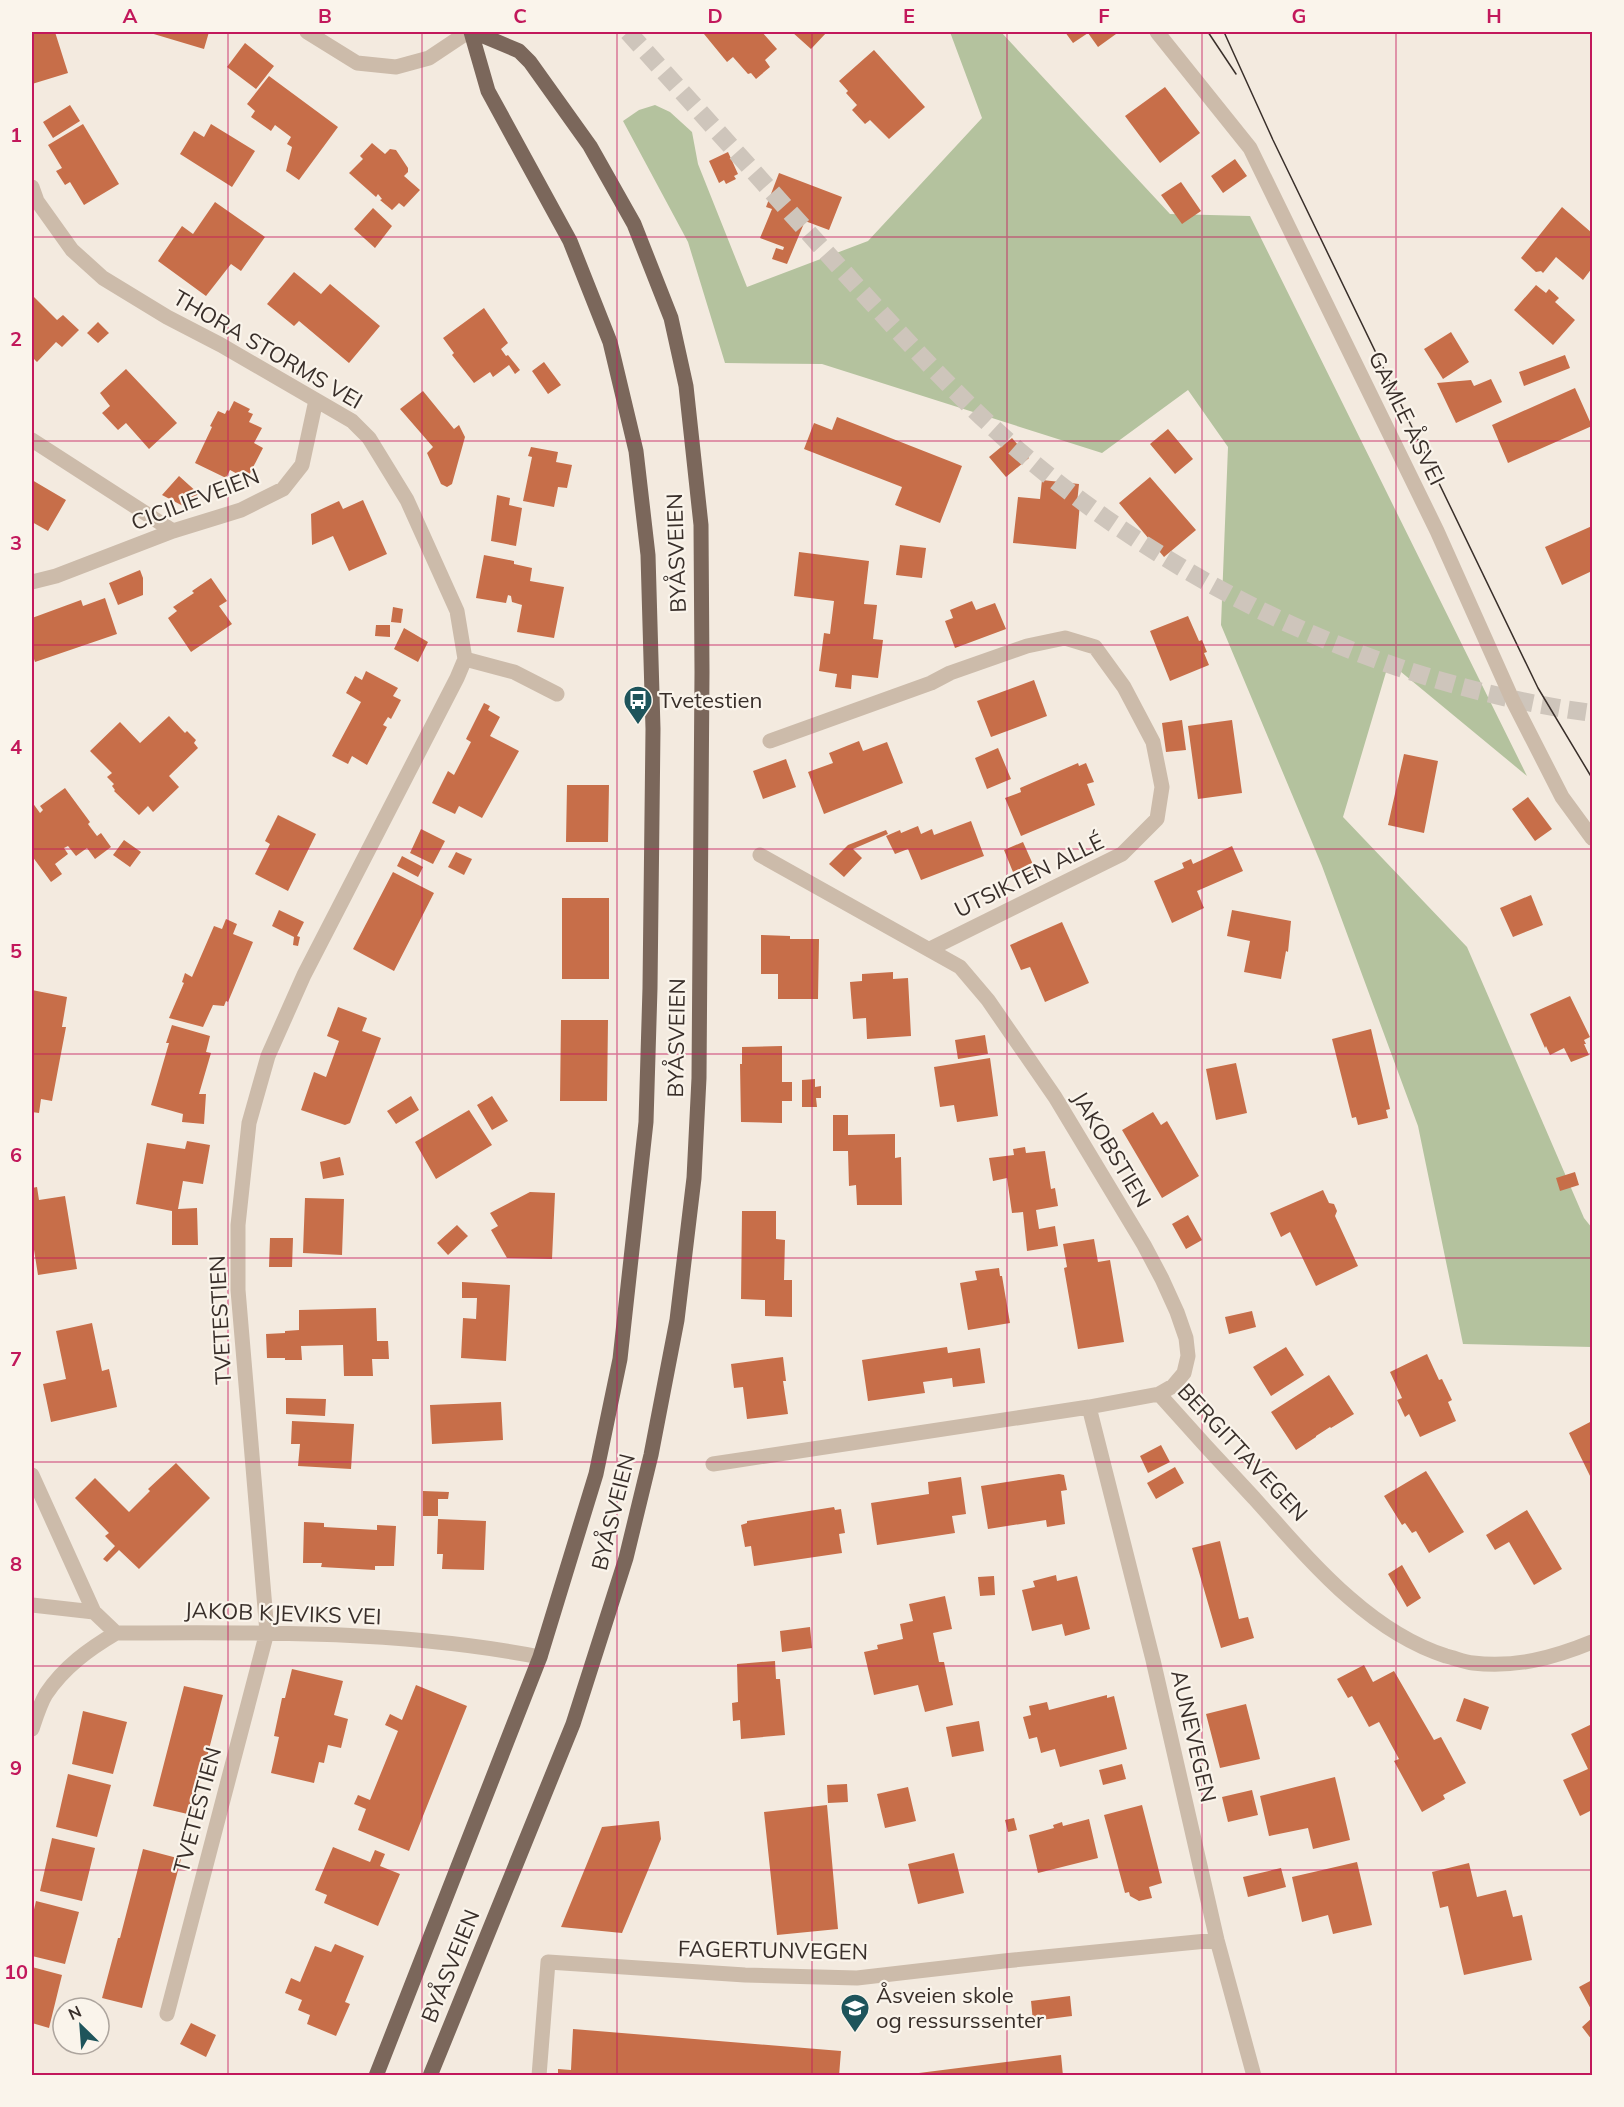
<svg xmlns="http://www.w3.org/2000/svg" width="1624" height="2107" font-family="Mulish,sans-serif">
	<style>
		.green { fill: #b4c29e }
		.building { fill: #c76e49 }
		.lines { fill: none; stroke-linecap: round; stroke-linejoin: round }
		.highway-tunnel { stroke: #cec5bb; stroke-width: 18; stroke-dasharray: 18 9; stroke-linecap: butt }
		.minor { stroke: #cba; stroke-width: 15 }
		.major { stroke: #7b675b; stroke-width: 15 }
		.tram { stroke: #392f2a; stroke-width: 1.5 }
		.grid { fill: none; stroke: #c2185b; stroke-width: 1.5; stroke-opacity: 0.55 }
		.labels { text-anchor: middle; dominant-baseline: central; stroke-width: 4.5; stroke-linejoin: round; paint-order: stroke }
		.street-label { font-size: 22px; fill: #392f2a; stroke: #faf4eb }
		.poi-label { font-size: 22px; fill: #392f2a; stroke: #faf4eb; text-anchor: start }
		.neatline { fill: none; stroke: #c2185b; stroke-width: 2 }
		.grid-label { font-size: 20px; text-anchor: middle; font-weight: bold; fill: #c2185b }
	</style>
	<rect width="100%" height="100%" fill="#f3eadf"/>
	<path class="green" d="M950,32h51l169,182 80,2 277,560 -138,-114 -46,155 124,130 117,271 8,10v119l-129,-3 -45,-218 -96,-260 -101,-241 7,-178 -40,-57 -86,63 -280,-89 -97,-1 -37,-121 -65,-121 16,-11 16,-5 15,7 22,20 6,32 49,123 121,-46 114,-123z"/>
	<path class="building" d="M32,32h23l13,41 -36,11z
		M147,32h62l-5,17z
		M708,32h54l15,17 -12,11 5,7 -14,12 -5,-6 -3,1 -15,-17 -6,5 -23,-28z
		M792,32h35l-16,17z
		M1065,32h49l2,2 -18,13 -10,-14 -15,10z
		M245,43l29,23 -18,23 -29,-22z
		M874,50l51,57 -36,32 -19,-19 -5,4 -13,-14 5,-5 -11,-12 2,-2 -9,-10z
		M269,76l69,51 -39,53 -13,-9 6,-24 -5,-3 4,-7 -16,-12 -4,6 -20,-14 4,-6 -8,-7z
		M1165,87l35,46 -40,30 -35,-47z
		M70,105l10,16 -27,17 -10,-16z
		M83,124l36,60 -35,21 -14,-23 -5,3 -9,-14 6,-3 -14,-23z
		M211,124l44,27 -23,36 -52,-33 14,-23 10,6z
		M372,143l13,11 5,-5 6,1 12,18v4l-4,4 16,14 -16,17 -5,-4 -7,7 -12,-10 2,-1 -4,-5 -2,3 -27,-24 14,-14 -3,-3z
		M728,152l10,22 -4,2 2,3 -10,5 -2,-4 -5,3 -10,-22z
		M1235,159l12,17 -24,17 -12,-17z
		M779,173l63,24 -13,33 -24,-9 -18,43 -15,-5 4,-11 7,2 1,-3 -24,-9 12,-29 -6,-2z
		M1181,182l20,29 -19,13 -21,-29z
		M215,202l50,35 -24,34 -10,-7 -25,32 -48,-35 24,-35 11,8z
		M1562,207l30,26v35l-9,12 -27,-23 -13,16 -2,-2 -5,1 -15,-14z
		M373,208l19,18 -17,22 -21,-19z
		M294,272l27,22 9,-10 50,42 -31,37 -50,-42 -5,5 -27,-22z
		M1536,285l10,8 3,-4 10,9 -4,4 20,18 -22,25 -39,-35z
		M32,295l25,25 6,-5 16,15 -17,17 -6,-5 -19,20 -3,-3 -2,3z
		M484,308l24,35 -7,6 5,7 2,-1 12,15 -5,4 -6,-9 -16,12 -3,-5 -16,11 -22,-28 2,-2 -11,-15z
		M98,322l11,11 -11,10 -11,-10z
		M1451,332l18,30 -26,17 -19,-30z
		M1565,355l5,13 -46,18 -5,-14z
		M544,362l17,23 -13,9 -16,-23z
		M126,369l51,54 -28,26 -23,-26 -8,7 -16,-17 8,-7 -10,-13z
		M1491,379l11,23 -46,21 -19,-40 34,-3 3,6z
		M1575,388l17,38 -84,37 -16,-38z
		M423,391l31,38 5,-4 6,12 -13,47 -5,3 -6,-3 -14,-31 6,-6 -33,-38z
		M234,401l16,8 -2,3 5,2 -4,8 13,6 -8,15 9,5 -16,31 -17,-9 -4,8 -31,-15 17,-36 -2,-1 8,-15 7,3 2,-4 2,1z
		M837,417l125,49 -22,57 -45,-18 7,-18 -98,-38 10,-26 18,7z
		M1168,429l25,30 -18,15 -25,-30z
		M1012,438l17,20 -23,19 -17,-20z
		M531,447l27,5 -2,10 16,3 -5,23 -9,-1 -4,20 -31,-6 9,-44 -4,-1z
		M179,476l20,18 -14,13 -23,-12z
		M1150,477l46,53 -32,27 -45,-54z
		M32,480l34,20 -18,31 -16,-9z
		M1042,480l37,4 -2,19h3l-4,46 -63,-6 5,-46 22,2z
		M497,495l13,3 -1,7 13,3 -6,38 -25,-5z
		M363,500l24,54 -38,17 -16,-35 -21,9 -1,-31 28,-13 4,8z
		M1592,526v45l-30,14 -17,-38z
		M900,545l26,3 -4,30 -26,-3z
		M799,552l70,9 -5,43 13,1 -4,34 10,1 -5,38 -26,-3 -1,14 -16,-2 2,-13 -18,-3 5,-38 6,1 4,-33 -40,-5z
		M484,555l30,6v3l18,4 -2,13 34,6 -10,51 -37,-6 5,-27 -10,-3 -1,-6 -3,-1 -2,8 -30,-5z
		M140,570l3,8v17l-25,10 -9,-22z
		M211,578l16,23 -8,5 13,18 -41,28 -23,-34 9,-7 -4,-4 21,-14 -2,-2z
		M105,598l12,36 -82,28 -3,-9v-35l49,-18 2,6z
		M972,601l4,9 19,-7 11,26 -51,19 -10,-27 8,-3 -3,-8z
		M393,607l10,2 -2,14 -10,-1z
		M1188,616l11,25 3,-1 5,12 -3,1 5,12 -39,16 -20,-50z
		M376,625h14v12l-15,-1z
		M404,628l24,14 -10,20 -24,-13z
		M366,671l32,17 -5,8 8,4 -10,19 -3,-2 -5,8 4,2 -20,38 -15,-9 -4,8 -16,-8 29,-54 -15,-9 9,-17 7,4z
		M1034,680l13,36 -56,21 -14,-36z
		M484,703l6,3 -2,4 12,7 -10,19 29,15 -37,67 -23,-12 -4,8 -23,-11 16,-32 6,4 17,-33 -5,-3z
		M169,716l16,17 2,-2 9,9 -2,3 4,5 -29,28 10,11 -26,25 -5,-6 -9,9 -25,-24 1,-1 -3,-4 2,-2 -7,-7 5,-4 -22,-22 30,-29 20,21z
		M1182,720l4,30 -20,2 -4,-29z
		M1232,720l10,73 -44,6 -10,-73z
		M859,741l4,10 24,-9 16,41 -79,31 -16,-42 25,-9 -4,-10z
		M998,748l13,31 -24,10 -12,-31z
		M1404,754l34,7 -14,72 -36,-8z
		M786,759l10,28 -33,12 -10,-28z
		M1078,763l1,3 7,-3 8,19 -7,2 8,21 -74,31 -16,-38 16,-6 -1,-4z
		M567,785h42l-1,57h-42z
		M65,788l25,34 -2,2 9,12 4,-3 10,14 -16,12 -8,-11 -11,8 -8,-10 -4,2 4,6 -13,10 7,10 -11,8 -19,-26v-54l8,11 3,-3 -3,-4z
		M1528,797l24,32 -17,12 -23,-32z
		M278,815l38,19 -28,57 -33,-17 15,-30 -5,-3z
		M971,821l13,35 -63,24 -13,-31 -13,5 -9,-18 14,-6 1,3 17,-7 3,8 11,-5 2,6z
		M421,829l24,12 -12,23 -23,-11z
		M886,830l2,4 -35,15 9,9 -18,19 -15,-13 19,-19z
		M124,840l17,12 -11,15 -17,-12z
		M1023,842l12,27 -20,8 -11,-27z
		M1232,846l11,25 -46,20 7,17 -32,15 -18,-42 30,-13 -2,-5 9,-4 2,5z
		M456,852l16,7 -8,16 -16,-8z
		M402,856l21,11 -5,10 -21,-11z
		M393,872l41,21 -40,78 -41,-22z
		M1531,895l12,30 -30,12 -13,-29z
		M562,898h47v81h-47z
		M279,910l25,12 -7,14 3,1 -2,9 -5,-1 1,-8 -22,-11z
		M1232,910l59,11 -3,31 -2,-1 -5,28 -37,-7 6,-31 -23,-5z
		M226,919l11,5 -4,10 20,8 -25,60 -2,-1 -2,5 -11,-1 -10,22 -34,-9 15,-35 -2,-1 3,-9 7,4 22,-51 8,3z
		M1062,922l27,61 -44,19 -15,-35 -9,3 -11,-25z
		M761,935l29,1v3h29l-1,60h-40v-25h-17z
		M893,972v7l15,-1 3,58 -44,3 -1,-21 -13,1 -3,-37 12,-1v-7z
		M32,990l35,7 -5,30h4l-14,74 -11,-2 -2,14 -7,-1z
		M1570,996l20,41 -6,3 2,4h-2l5,11 -18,7 -7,-14 -14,7 -4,-9 -1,2 -15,-34z
		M338,1007l29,11 -5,13 19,7 -31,85 -5,2 -44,-15 13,-38 12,5 13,-36 -12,-5z
		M561,1020h47l-1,81h-47z
		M172,1025l38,11 -4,16 5,1 -12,41h7l-2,30 -22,-2 1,-8 -32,-9 18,-62h-3z
		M1371,1029l19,80 -4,1 2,8 -30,7 -2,-8 -4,1 -20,-79z
		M985,1035l3,19 -30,5 -3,-19z
		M782,1046v36h10v19h-10v22l-41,-1 -1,-58h2v-17z
		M990,1058l8,58 -41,6 -3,-17 -14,2 -6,-40z
		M1236,1063l11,50 -31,7 -10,-51z
		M815,1079v8l6,-1v12h-5l1,9h-15v-27z
		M411,1096l8,14 -23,14 -9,-13z
		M492,1096l16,25 -16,9 -15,-25z
		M469,1110l23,35 -56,34 -21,-37z
		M1153,1112l8,13 6,-4 32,55 -37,22 -40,-68z
		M833,1115h15v20l47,-1v24l6,-1 1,48h-45l-1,-20 -7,1 -1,-35h-15z
		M187,1141l23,4 -7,39 -20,-3 -5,28 19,-1 1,37h-26v-34l-36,-7 11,-61 38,6z
		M1025,1147l1,6 19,-2 6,38 4,-1 3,18 -22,4 3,19 16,-3 3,20 -31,5 -4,-39 -11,1 -5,-35 -14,3 -4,-23 25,-3 -1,-6z
		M340,1157l4,18 -21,4 -3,-17z
		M1575,1172l4,13 -19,6 -4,-13z
		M37,1187l2,13 26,-4 12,73 -39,6 -6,-38v-49z
		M1323,1190l6,13 5,1 3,7 -2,5 23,50 -42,20 -26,-54 -9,5 -11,-24z
		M530,1192l25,1 -3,66 -45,-1 -16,-28 7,-4 -8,-13z
		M305,1198l39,1 -2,56 -39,-2z
		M742,1211h34v28l9,1 -1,40h8v37l-27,-1v-16l-24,-1z
		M1188,1215l14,25 -16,9 -14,-25z
		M457,1225l11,11 -20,19 -11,-12z
		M270,1238h23l-1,29h-23z
		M1094,1239l4,23 12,-2 14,82 -46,7 -14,-81 3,-1 -4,-23z
		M999,1268l1,8h2l8,47 -42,7 -8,-47 17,-3 -2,-9z
		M462,1282l48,3 -4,76 -45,-3 2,-40 13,1 1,-21h-15z
		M376,1308l1,33h11l1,18h-17l1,17h-29l-1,-31 -42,1 1,14h-17v-2h-18l-1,-24 19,-1v-2l14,-1v-20z
		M1252,1311l4,16 -27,7 -4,-17z
		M92,1323l10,48 7,-2 8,38 -66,15 -8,-38 23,-5 -10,-48z
		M947,1347l1,6 32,-5 5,35 -32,4 -1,-9 -29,4 2,11 -57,8 -6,-41z
		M1286,1347l18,28 -33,21 -18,-29z
		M1427,1354l12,26 3,-1 10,21 -4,2 8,19 -36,16 -11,-23 -4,3 -8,-17 5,-2 -12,-26z
		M783,1357l3,24h-3l5,33 -41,5 -4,-32 -9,1 -3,-24z
		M1329,1375l25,39 -23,14 -1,-1 -14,9v1l-20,13 -25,-38z
		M286,1398l40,1 -1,17 -39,-2z
		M501,1402l2,38 -71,4 -2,-39z
		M292,1421l62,3 -3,45 -53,-3 2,-22h-9z
		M1592,1421v59l-23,-47z
		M1161,1445l9,17 -22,11 -8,-17z
		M176,1463l34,35 -71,71 -20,-19 -12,12 -4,-3 12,-13 -10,-10 4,-3 -34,-35 20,-20 34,34 21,-21 -2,-2z
		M1175,1467l9,16 -28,16 -9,-16z
		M1426,1471l38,61 -35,21 -13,-22 -4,2 -7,-10 -3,2 -18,-29z
		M1059,1474l5,1 3,15 -6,1 4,33 -18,3 -1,-7 -58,9 -7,-43z
		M961,1477l5,37 -14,2 3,17 -78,12 -6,-42 58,-9 -1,-12z
		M423,1491l26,1 -1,7h-10v17h-15z
		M834,1507l1,3 6,-1 4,24 -6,1 3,19 -88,13 -3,-20 -6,1 -4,-22 6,-2v-2z
		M1527,1510l35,59 -28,16 -25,-43 -14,8 -9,-15z
		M438,1519l48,2 -2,49 -42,-1 1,-15h-6z
		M304,1522l20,1v4l53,3v-5l19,1 -2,40h-19v4l-54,-3 1,-4h-19z
		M1220,1541l19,78 9,-2 6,21 -33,10 -29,-100z
		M1402,1565l19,33 -14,9 -19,-33z
		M1056,1575l1,6 20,-5 13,53 -25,7 -3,-12 -30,7 -10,-41 13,-3 -2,-6z
		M994,1576l1,19 -15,1 -2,-19z
		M945,1596l7,33 -19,4 6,29h5l9,43 -28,7 -7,-27 -44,10 -10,-43 14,-3 -1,-4 26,-6 -3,-15 13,-3 -4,-17z
		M810,1627l2,21 -30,4 -2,-21z
		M775,1661l1,18h4l5,56 -44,4 -1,-19 -7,1 -1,-18 6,-1 -1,-38z
		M1364,1665l9,17 21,-11 40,69 7,-3 25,46 -23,12 2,4 -23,13 -28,-51 5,-2 -20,-37 -10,5 -17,-31 -4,2 -11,-19z
		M292,1669l51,12 -9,34 14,4 -7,29 -13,-3 -4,18 -5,-1 -5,21 -43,-10 8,-36 -5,-1 8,-38h3z
		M416,1685l51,21 -58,145 -51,-21 8,-21 -12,-5 4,-9 12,5 28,-69 -13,-6 5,-11 12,6z
		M184,1686l39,9 -31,120 -39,-9z
		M1107,1695v3l7,-2 13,53 -67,18 -5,-18 -14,4 -4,-16 -8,2 -6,-22 8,-2 -2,-9 18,-4 2,8z
		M1464,1698l25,9 -8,23 -25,-9z
		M1246,1704l14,55 -40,9 -14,-54z
		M83,1711l44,11 -14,52 -41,-10z
		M979,1721l5,30 -32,6 -6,-30z
		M1592,1724v86l-12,6 -17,-36 25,-11 -17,-35z
		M1122,1764l4,15 -23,6 -4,-15z
		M68,1774l43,11 -14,52 -41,-10z
		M1335,1777l15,63 -37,9 -5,-21 -39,8 -9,-40z
		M847,1784l1,18 -20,1 -1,-18z
		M908,1787l8,34 -31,7 -8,-34z
		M1252,1790l6,25 -30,7 -6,-25z
		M827,1805l11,124 -61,6 -13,-123z
		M1142,1805l20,78 -13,4 3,11 -13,3 -9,-5 -1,-4 -4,1 -21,-78z
		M1014,1818l3,12 -9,2 -3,-12z
		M1089,1819l9,39 -60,15 -9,-38 25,-7 -1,-3 9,-3 1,4z
		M659,1821l2,18 -39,94 -61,-6 41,-100z
		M52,1838l43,10 -13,53 -42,-10z
		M333,1847l37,15 5,-12 10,4 -5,12 20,8 -22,52 -54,-23 3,-8 -12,-5z
		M143,1849l38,10 -39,149 -40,-10 16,-60h2z
		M954,1853l10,40 -46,11 -10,-40z
		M1357,1862l15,63 -39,9 -5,-19 -26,7 -10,-45z
		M1469,1863l8,34 29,-7 7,27 9,-2 10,45 -68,15 -16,-69 -8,2 -8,-36z
		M1281,1868l5,19 -38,10 -5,-20z
		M36,1901l43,11 -14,52 -33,-8v-38z
		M335,1944l29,12 -19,46 5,2 -14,32 -29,-12 3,-9 -12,-5 4,-10 -17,-7 6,-15 9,4 15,-36 16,6z
		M32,1967l30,8 -13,53 -17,-5z
		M1592,1980v31l-13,-24z
		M1070,1996l2,20 -39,5 -2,-20z
		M1592,2018v22l-10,-13z
		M191,2023l25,12 -10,22 -26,-13z
		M573,2029l268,22 -2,25h-281v-7l13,1z
		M1061,2055l2,21h-152v-2z"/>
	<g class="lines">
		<path class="highway-tunnel" d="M628,32c75,83 149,166 224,249 53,58 106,117 166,169 160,138 365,235 574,263"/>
		<path class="minor" d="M307,32l50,31 39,4 33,-9 39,-26
			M1157,32l93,116 187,383 76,170 49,96 30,41
			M32,187l5,14 35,49 31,28 64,39 54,28 131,76 17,17 38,62 50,111 8,48
			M32,440l141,91
			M32,582l24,-6 117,-45 68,-21 42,-21 19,-24 14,-65
			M465,659l49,13 43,22
			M770,741l161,-58 19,-10 77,-27 38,-8 30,9 29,40 29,55 9,45 -5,32 -35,35 -192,95
			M1159,1394c31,35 63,70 95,104 54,60 113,133 192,158 9,2 18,6 27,7 42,5 80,-5 119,-21
			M1089,1407l64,253 64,280 37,136
			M713,1464l376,-57 70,-13 14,-8 11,-13 4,-17 -2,-18 -9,-26 -15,-33 -18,-34 -89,-148 -67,-97 -28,-33 -200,-112
			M32,1475l62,137
			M32,1605l62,7 22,21c142,-1 285,-3 424,24
			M32,1729c4,-12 8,-25 14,-35 18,-27 43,-45 70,-61
			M167,2014l100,-382 -29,-342v-65l11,-102 19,-67 36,-81 153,-297 8,-19
			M539,2076l9,-114 197,13 112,3 147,-17 213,-21"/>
		<path class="major" d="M376,2076l164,-419 56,-183 24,-115 26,-237 4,-134 3,-259 -5,-174 -12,-104 -26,-109 -40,-101 -82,-150 -17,-59
			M430,2076l143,-352 53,-166 25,-103 26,-135 17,-142 5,-100 3,-406 -1,-147 -15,-139 -15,-68 -37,-94 -44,-78 -60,-84 -11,-11 -45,-19"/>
		<path class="tram" d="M1208,32l28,42
			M1224,32l49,108 265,548 54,90"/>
	</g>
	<path class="grid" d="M228,32v2044M422,32v2044M617,32v2044M812,32v2044M1007,32v2044M1202,32v2044M1396,32v2044M32,237h1560M32,441h1560M32,645h1560M32,849h1560M32,1054h1560M32,1258h1560M32,1462h1560M32,1666h1560M32,1870h1560"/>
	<defs>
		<g id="bus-pin" transform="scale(1.5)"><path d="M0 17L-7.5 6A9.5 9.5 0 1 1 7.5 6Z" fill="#1e545b" stroke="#faf4eb"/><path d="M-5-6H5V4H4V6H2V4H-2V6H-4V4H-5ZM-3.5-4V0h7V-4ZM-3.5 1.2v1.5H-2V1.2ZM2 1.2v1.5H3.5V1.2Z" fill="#fff"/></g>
		<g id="school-pin" transform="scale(1.5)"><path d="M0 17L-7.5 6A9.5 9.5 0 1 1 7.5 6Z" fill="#1e545b" stroke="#faf4eb"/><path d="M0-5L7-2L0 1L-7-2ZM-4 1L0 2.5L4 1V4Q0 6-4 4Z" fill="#fff"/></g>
	</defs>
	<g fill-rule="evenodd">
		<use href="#bus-pin" x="638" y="700"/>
		<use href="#school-pin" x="855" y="2008"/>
	</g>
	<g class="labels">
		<g class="street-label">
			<text transform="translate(268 349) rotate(30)">THORA STORMS VEI</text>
			<text transform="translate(1407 418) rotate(64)">GAMLE ÅSVEI</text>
			<text transform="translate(195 499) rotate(-21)">CICILIEVEIEN</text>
			<text transform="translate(676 553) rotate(-92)">BYÅSVEIEN</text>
			<text transform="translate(1029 875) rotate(-26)">UTSIKTEN ALLÉ</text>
			<text transform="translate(676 1038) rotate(-89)">BYÅSVEIEN</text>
			<text transform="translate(1112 1149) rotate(59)">JAKOBSTIEN</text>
			<text transform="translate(220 1320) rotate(-93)">TVETESTIEN</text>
			<text transform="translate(1243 1452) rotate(47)">BERGITTAVEGEN</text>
			<text transform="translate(613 1512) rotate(-76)">BYÅSVEIEN</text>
			<text transform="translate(283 1613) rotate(2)">JAKOB KJEVIKS VEI</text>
			<text transform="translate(1194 1736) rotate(77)">AUNEVEGEN</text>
			<text transform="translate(197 1810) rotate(-75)">TVETESTIEN</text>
			<text transform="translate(773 1950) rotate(1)">FAGERTUNVEGEN</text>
			<text transform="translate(450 1966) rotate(-68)">BYÅSVEIEN</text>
		</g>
		<g class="poi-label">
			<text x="659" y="700">Tvetestien</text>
			<text x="876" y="1995">Åsveien skole<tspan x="876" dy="25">og ressurssenter</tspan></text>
		</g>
	</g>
	<rect width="1624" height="2107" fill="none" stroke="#faf4eb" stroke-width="66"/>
	<g transform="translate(81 2026) rotate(335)"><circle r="28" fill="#faf4eb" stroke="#ada59e" stroke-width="1.5"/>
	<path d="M0-4.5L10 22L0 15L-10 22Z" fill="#1e545b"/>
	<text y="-9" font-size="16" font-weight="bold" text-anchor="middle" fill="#392f2a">N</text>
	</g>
	<rect x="33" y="33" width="1558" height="2041" class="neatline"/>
	<g class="grid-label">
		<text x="130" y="23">A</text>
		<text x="325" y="23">B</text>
		<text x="520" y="23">C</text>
		<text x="715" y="23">D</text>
		<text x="909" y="23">E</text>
		<text x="1104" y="23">F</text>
		<text x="1299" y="23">G</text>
		<text x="1494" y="23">H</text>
		<text x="16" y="142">1</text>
		<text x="16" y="346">2</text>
		<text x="16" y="550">3</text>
		<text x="16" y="754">4</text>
		<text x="16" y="958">5</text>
		<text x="16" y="1162">6</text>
		<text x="16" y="1366">7</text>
		<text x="16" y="1571">8</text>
		<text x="16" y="1775">9</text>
		<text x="16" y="1979">10</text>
	</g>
</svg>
